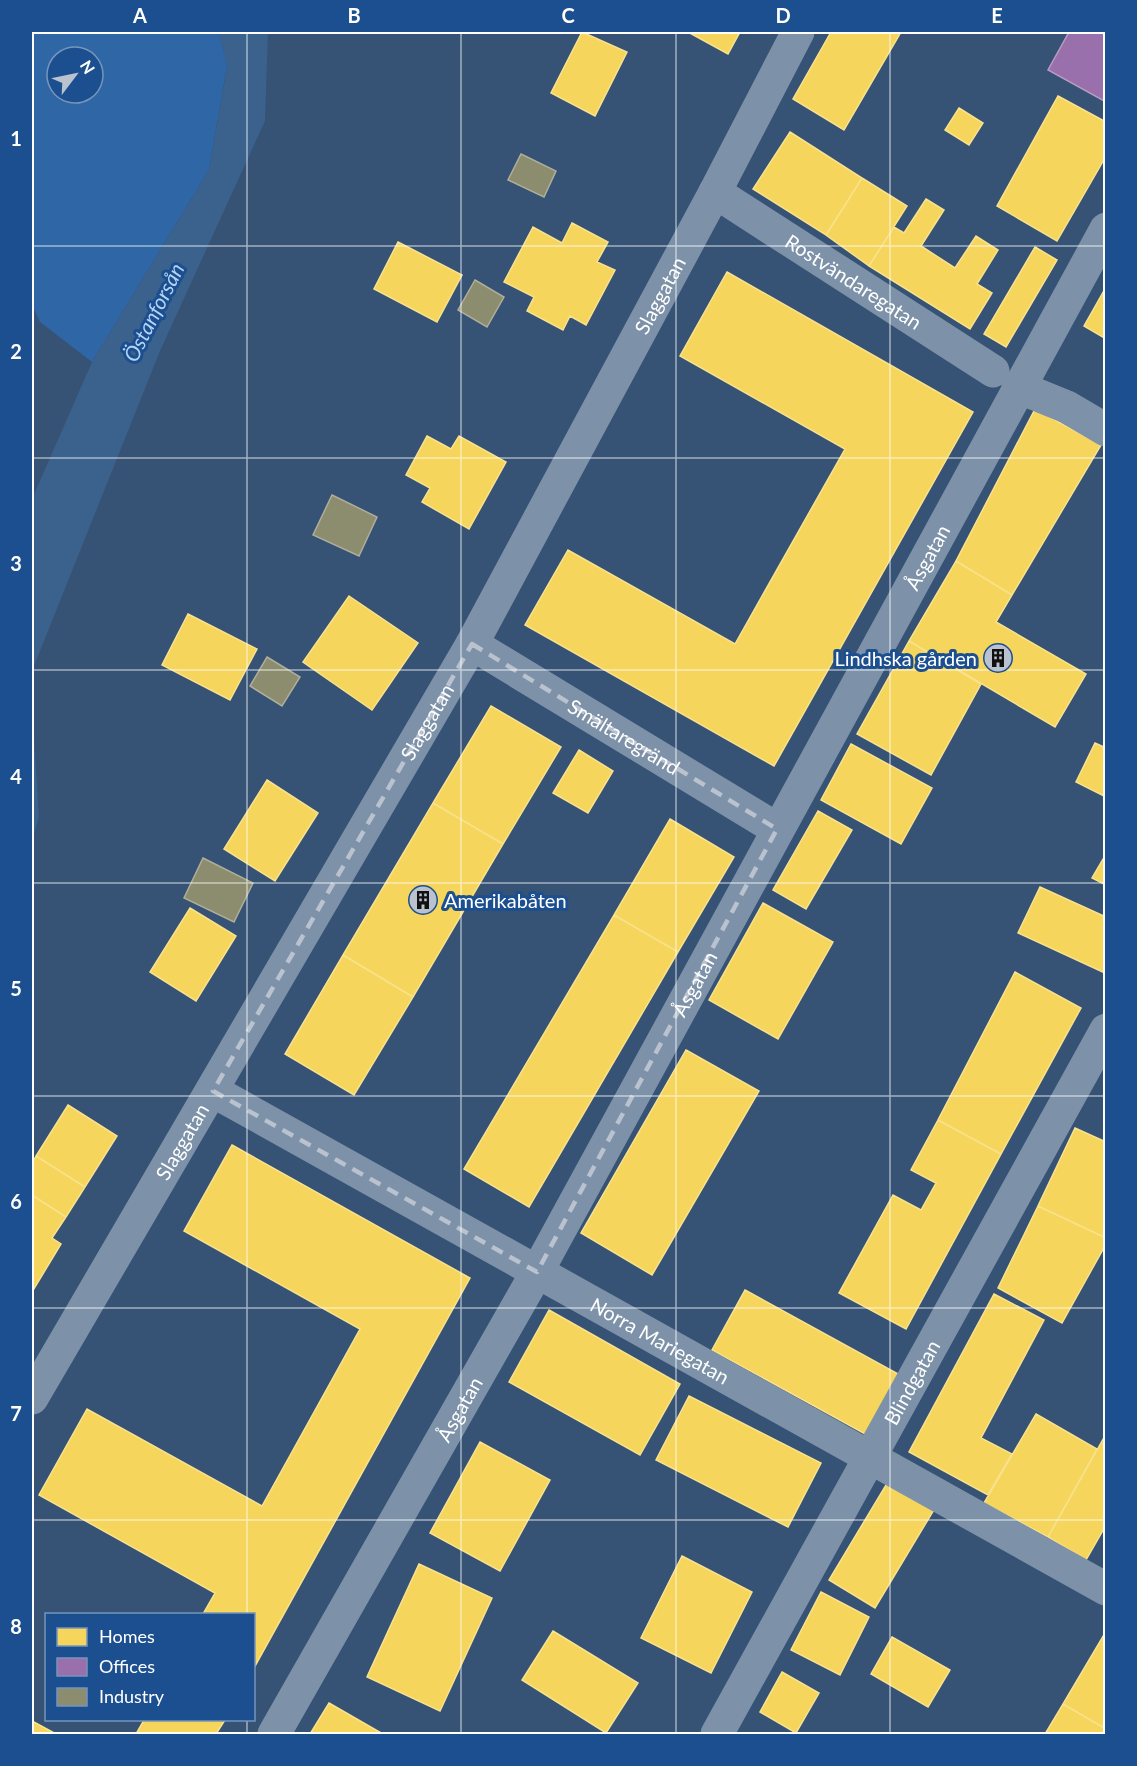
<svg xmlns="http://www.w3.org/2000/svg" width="1137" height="1766" font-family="Lato,sans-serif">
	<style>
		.green { fill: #2f66a5; fill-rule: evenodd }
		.water { fill: #3b618d }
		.homes { fill: #f6d55c; stroke: #f9e28d; stroke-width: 1.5 }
		.offices { fill: #9970ab; stroke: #b89bc4; stroke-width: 1.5 }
		.industry { fill: #8c8c6e; stroke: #aeae9a; stroke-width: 1.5 }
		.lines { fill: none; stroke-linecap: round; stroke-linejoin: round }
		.minor { stroke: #7d92a8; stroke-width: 33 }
		.marked { fill: none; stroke: #b9c2ce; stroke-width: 4.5; stroke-dasharray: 12 8; stroke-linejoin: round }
		.grid { fill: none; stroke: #fff; stroke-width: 1.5; stroke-opacity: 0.55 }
		.labels { text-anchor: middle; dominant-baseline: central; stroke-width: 6; stroke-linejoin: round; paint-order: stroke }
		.street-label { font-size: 20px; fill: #fff; stroke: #1b4f8f }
		.poi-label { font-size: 20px; fill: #fff; stroke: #1b4f8f; text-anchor: end }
		.water-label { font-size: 21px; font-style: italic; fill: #b5d3f5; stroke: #1b4f8f }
		.neatline { fill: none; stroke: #fff; stroke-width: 2 }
		.grid-label { font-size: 20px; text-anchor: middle; font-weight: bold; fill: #fff }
	</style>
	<rect width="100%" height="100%" fill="#365274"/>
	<path class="green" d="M32,32h187l8,34 -18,104 -117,192 -52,-40 -8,-17zM57,57h36v36h-36z"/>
	<path class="water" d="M219,32h49l-3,89 -105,230 -128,320v-172l60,-137 117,-192 18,-103z
		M32,705l7,112 -7,24z"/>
	<path class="homes" d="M582,32l45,20 -32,64 -44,-23z
		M688,32h52l-12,22z
		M831,32h70l-57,98 -51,-31z
		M1058,96l48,26v34l-49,85 -60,-35z
		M959,108l24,15 -14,22 -24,-15z
		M790,132l72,46 -36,57 -73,-46z
		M862,178l45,28 -38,60 -43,-31z
		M926,199l18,11 -23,36 34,22 21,-32 22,14 -21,34 15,9 -22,36 -101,-63 25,-39 10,6z
		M572,223l36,19 -11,20 18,8 -29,55 -16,-9 -7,14 -36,-19 7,-14 -30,-15 29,-55 29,16z
		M398,242l64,33 -25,47 -63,-33z
		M1035,247l22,13 -51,87 -22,-13z
		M727,272l246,140 -199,354 -249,-141 43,-75 167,94 110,-195 -165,-93z
		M1106,287v52l-22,-13z
		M1035,409l66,36 -89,150 -56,-34z
		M427,436l24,13 8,-13 47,26 -37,67 -47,-27 8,-14 -24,-13z
		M956,561l56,34 -16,27 90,52 -31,53 -146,-86z
		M349,596l69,47 -46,67 -69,-48z
		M188,614l69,35 -27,51 -68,-35z
		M909,641l72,43 -50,91 -74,-41z
		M491,706l70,41 -58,97 -70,-41z
		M1095,743l11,5v49l-30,-15z
		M851,744l81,44 -31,56 -80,-44z
		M579,750l34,21 -25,42 -35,-20z
		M267,780l51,33 -43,68 -51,-32z
		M433,803l70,41 -90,153 -70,-42z
		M818,811l34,19 -46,79 -33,-19z
		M670,819l64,38 -56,95 -64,-37z
		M1106,854v31l-14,-7z
		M1040,887l66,30 -1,56 -87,-40z
		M763,903l70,39 -55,97 -69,-39z
		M190,908l46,28 -40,65 -46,-29z
		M614,915l64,37 -149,255 -65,-38z
		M343,955l70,42 -59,98 -69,-41z
		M1015,972l66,36 -80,146 -63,-34z
		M686,1050l73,41 -107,184 -71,-42z
		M68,1105l49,31 -32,51 -49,-31z
		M938,1120l63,34 -95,175 -67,-36 54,-98 28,15 15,-27 -25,-13z
		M1075,1128l31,14v96l-68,-32z
		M232,1145l238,133 -216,390v-54h-51l12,-21 -176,-98 48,-86 175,97 98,-177 -176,-98z
		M36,1156l49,31 -19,30 -34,-22v-31z
		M32,1195l34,22 -14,21 9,6 -29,48z
		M1038,1206l68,32v6l-44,79 -64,-35z
		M745,1290l155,85 -33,60 -155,-85z
		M994,1294l50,26 -63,118 31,16 -24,41 -79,-43z
		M549,1310l131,74 -40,71 -131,-73z
		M689,1396l132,67 -33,64 -132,-67z
		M1036,1414l61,35 -49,88 -64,-34z
		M1106,1434v91l-20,35 -38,-23z
		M480,1442l70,38 -50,91 -70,-38z
		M892,1475l46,28 -63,105 -46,-28z
		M682,1556l70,36 -41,81 -70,-35z
		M419,1564l73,34 -52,113 -73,-34z
		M821,1592l48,25 -29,58 -49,-25z
		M553,1631l85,52 -32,50 -84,-53z
		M1105,1633h1v96l-43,-25z
		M892,1637l58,33 -22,37 -57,-33z
		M782,1672l37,21 -23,40 -36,-21z
		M329,1703l54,31h-73z
		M1063,1704l43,25v5h-61z
		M144,1720h81l-9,14h-80z
		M32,1721l24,13h-24z"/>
	<path class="offices" d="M1069,32h37v70l-58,-32z"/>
	<path class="industry" d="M521,154l35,17 -12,26 -36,-17z
		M475,280l29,17 -17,30 -29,-17z
		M332,495l45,22 -18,39 -46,-21z
		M267,657l33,20 -18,29 -32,-20z
		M203,858l50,25 -19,39 -50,-24z"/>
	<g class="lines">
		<g class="minor">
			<path id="s1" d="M715,192l278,179"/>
			<path d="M1018,387l49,20 39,23"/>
			<path id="s2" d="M472,644l305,185"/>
			<path id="s3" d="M213,1091l893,498"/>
			<path id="s4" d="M32,1398l440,-754 243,-452 83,-160"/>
			<path id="s5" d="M274,1734l263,-462 569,-1043"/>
			<path id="s6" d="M717,1734l389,-704"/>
		</g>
	</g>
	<path class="marked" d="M472,644l305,185 -240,443 -324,-181z"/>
	<path class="grid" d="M247,32v1582M461,32v1702M676,32v1702M890,32v1702M32,246h1074M32,458h1074M32,670h1074M32,883h1074M32,1096h1074M32,1308h1074M32,1520h1074M247,1720v14"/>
	<defs>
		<g id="building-disc" transform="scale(1.5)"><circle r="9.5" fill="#b9c2ce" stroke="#1b4f8f"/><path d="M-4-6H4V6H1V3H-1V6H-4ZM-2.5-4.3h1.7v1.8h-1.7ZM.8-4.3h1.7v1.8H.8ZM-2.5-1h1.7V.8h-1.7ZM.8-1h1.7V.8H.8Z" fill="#111"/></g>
	</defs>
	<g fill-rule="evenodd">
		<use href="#building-disc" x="998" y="658"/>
		<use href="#building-disc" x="423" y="900"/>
	</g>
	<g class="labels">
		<g class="street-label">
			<text stroke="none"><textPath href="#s1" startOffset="165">Rostvändaregatan</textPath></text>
			<text stroke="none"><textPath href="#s4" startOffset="1269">Slaggatan</textPath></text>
			<text stroke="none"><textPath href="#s5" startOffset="1346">Åsgatan</textPath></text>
			<text stroke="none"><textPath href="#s4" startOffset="783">Slaggatan</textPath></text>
			<text stroke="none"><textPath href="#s2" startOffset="178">Smältaregränd</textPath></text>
			<text stroke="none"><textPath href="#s5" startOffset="860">Åsgatan</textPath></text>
			<text stroke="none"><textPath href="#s4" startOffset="297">Slaggatan</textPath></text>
			<text stroke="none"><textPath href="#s3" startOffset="512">Norra Mariegatan</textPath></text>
			<text stroke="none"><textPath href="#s6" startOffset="402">Blindgatan</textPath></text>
			<text stroke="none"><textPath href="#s5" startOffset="374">Åsgatan</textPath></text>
		</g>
		<g class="poi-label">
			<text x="977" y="658">Lindhska gården</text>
			<text x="444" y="900" text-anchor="start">Amerikabåten</text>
		</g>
		<g class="water-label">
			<text transform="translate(153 312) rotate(-63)">Östanforsån</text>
		</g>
	</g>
	<rect width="1137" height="1766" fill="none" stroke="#1b4f8f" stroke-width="66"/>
	<rect x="45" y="1613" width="210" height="108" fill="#1b4f8f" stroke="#7695bc" stroke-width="1.5"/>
	<rect x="57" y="1628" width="30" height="18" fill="#f6d55c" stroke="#7695bc" stroke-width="1.5"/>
	<text x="99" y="1643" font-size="18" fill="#ffffff">Homes</text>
	<rect x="57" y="1658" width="30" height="18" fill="#9970ab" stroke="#7695bc" stroke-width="1.5"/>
	<text x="99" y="1673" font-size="18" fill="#ffffff">Offices</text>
	<rect x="57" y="1688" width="30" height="18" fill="#8c8c6e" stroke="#7695bc" stroke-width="1.5"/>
	<text x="99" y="1703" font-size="18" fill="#ffffff">Industry</text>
	<g transform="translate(75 75) rotate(58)"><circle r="28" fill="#1b4f8f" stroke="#7695bc" stroke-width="1.5"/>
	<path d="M0-4.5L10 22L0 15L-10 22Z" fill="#b9c2ce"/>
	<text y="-9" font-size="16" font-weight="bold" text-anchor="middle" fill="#ffffff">N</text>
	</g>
	<rect x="33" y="33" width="1071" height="1700" class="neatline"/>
	<g class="grid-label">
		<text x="140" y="23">A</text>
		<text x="354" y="23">B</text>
		<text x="568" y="23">C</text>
		<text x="783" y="23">D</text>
		<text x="997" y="23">E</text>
		<text x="16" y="146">1</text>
		<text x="16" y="359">2</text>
		<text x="16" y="571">3</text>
		<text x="16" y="784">4</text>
		<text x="16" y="996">5</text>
		<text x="16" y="1209">6</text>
		<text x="16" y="1421">7</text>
		<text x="16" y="1634">8</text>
	</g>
</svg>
